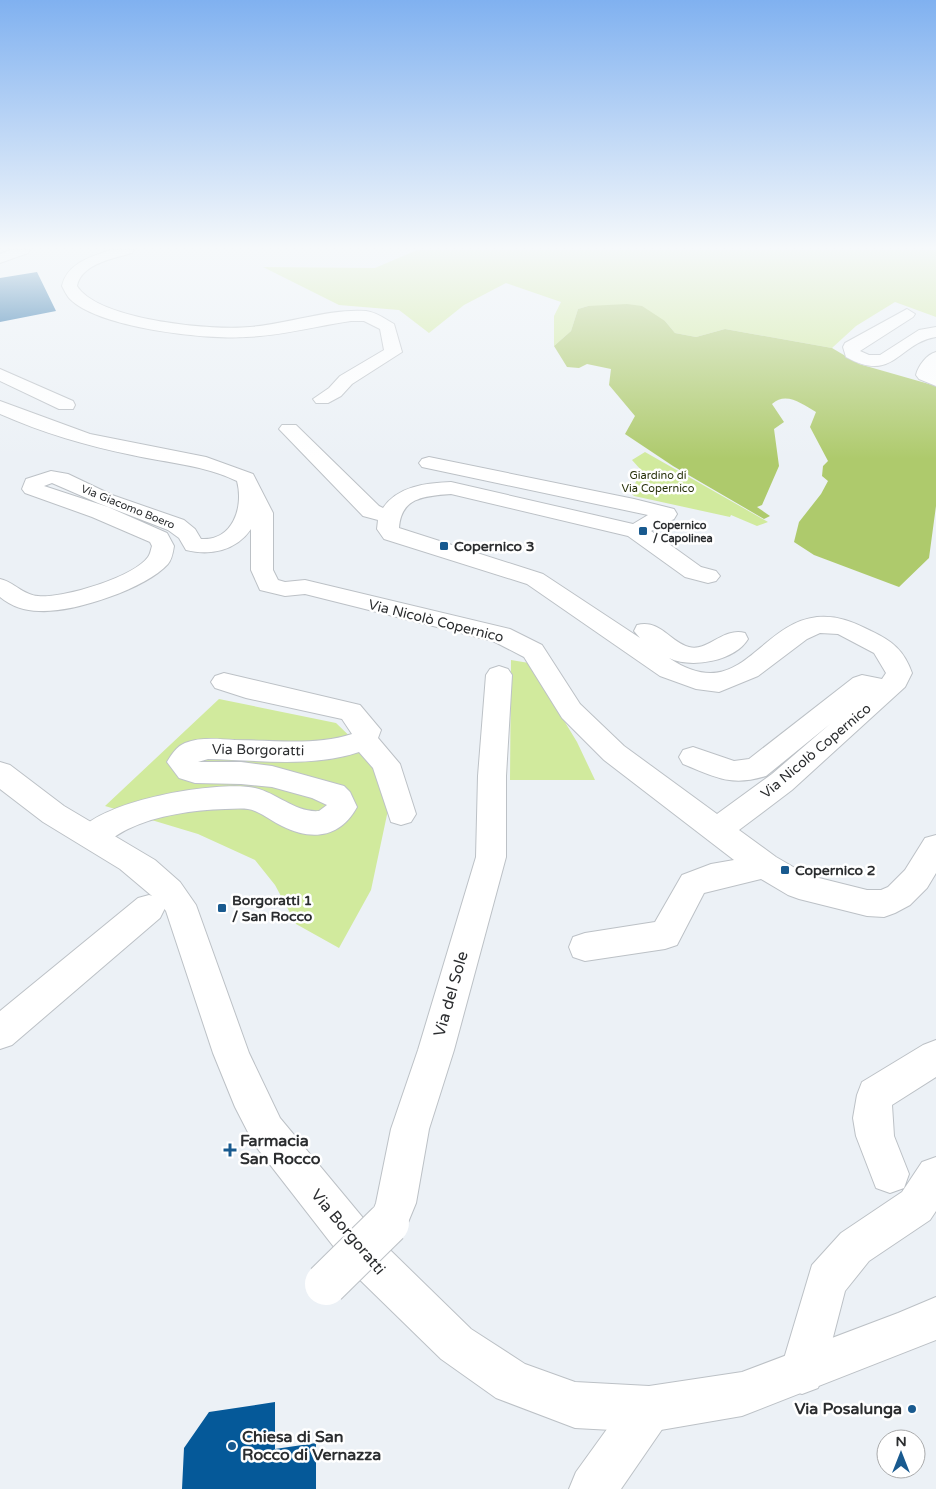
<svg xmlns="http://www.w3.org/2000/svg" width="936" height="1489" font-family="'Varela Round',sans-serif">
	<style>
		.green { fill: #d1ea9d }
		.forest { fill: #aeca6c }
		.building { fill: #055999 }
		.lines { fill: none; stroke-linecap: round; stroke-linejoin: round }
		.street-casing { stroke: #bcc1c6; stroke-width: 2 }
		.secondary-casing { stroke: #bcc1c6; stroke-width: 2 }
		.street { fill: #fff; fill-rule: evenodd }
		.secondary { fill: #fff; fill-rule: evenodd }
		.street-bridge-casing { stroke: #bcc1c6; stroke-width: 44; stroke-linecap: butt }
		.street-bridge { stroke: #fff; stroke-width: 42 }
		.poi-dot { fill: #195a8f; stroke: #fff; stroke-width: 2 }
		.labels { text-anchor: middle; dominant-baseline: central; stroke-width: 5; stroke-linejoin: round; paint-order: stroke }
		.far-park-label { font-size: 11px; fill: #273109; stroke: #fff }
		.far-street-label { font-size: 11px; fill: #2b2d2f; stroke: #fff }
		.far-poi-label { font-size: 11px; font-weight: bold; fill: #2b2d2f; stroke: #fff; text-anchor: start }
		.poi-label { font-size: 14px; font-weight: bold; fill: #2b2d2f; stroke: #fff; text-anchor: start }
		.street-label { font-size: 14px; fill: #2b2d2f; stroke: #fff }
		.near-street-label { font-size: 16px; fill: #2b2d2f; stroke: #fff }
		.near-poi-label { font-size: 16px; font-weight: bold; fill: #2b2d2f; stroke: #fff; text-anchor: start }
	</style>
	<rect width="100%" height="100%" fill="#ecf1f6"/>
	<path class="green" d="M417,250h519v67l-41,-15 -39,24 -24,22 -107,-19 -29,8 -21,-4 -10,-12 -63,-14 -14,-1 -10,3 -7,22 -17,15v-30l7,-14 -55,-19 -42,22 -35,28 -30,-23 -60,-5 -76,-38 112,1z
		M645,452l123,70 -11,4 -26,-11 -1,2 -96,-21 -3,-3 10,-23 -9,-10z
		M511,660l18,3 48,79 18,38h-85z
		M219,699l117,24 27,26 15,28 10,33 -17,80 -32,58 -43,-24 -21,-39 -20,-25 -57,-26 -93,-28z"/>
	<path class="forest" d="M627,304l15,2 23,15 10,12 21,4 29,-8 107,19 27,16 77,22v120l-7,52 -30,29 -85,-32 -20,-13 5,-20 22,-28 7,-13 -6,-5 1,-10 5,-5 -18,-34 6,-15c-14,-8 -30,-21 -44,-8l12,18 -10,7 5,37 -17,39 -5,2 13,9 -6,3 -91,-53 -48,-32 10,-18 -26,-31 2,-16 -24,-5 -8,4 -12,-1 -13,-21 17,-15 7,-22 10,-3z"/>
	<path class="building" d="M37,272l19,39 -56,11v-44z
		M275,1402v47l41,-6v46h-134l2,-41 25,-36z"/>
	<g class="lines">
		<g class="street-casing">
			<path id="street" d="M10,250h20l-2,3 -28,10v-9z
				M110,250h24l-2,3c-18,5 -51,11 -55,33 21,34 135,45 173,41 36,-3 82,-19 116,-16 10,1 19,8 28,13l8,28 -50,32 -11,12 -13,7h-12l-3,-4 16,-11 11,-12 44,-26 -4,-21 -16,-8h-13c-35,5 -70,15 -105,16 -40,3 -147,-9 -176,-38 -3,-3 -6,-9 -8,-13 5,-23 29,-29 48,-36z
				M907,309l8,5 -2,3 -53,34 9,4h11l39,-25 17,-3v10c-38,6 -42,47 -90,20l-3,-10 2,-4z
				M936,352v34l-17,-7 -3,-4c2,-9 11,-21 20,-23z
				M0,369l73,32 2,4 -2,4h-14l-59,-28z
				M0,401l90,33 116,23 47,17 20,39v57l5,10 7,2 20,-2 205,49 32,16 38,59 44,42 93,68 55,-40 58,-50 -64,52c-35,11 -51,1 -83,-12l-4,-7 4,-7 10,-3 41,14 15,-2 104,-81 9,-3 20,4 4,-6 -12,-20 -36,-19 -18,-1 -13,6 -49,37 -39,16 -23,-3 -36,-13 -133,-92 -143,-45 -7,-10 1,-9 -15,-4 -84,-87 3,-4h14l83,81 4,2c15,-22 43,-25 68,-26l182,42 15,-9 -226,-48 -3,-4 3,-4 7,-2 205,42 40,10 3,5 -3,5 -23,12 50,36 15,4 4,5 -4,5 -8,2 -23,-6 -57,-41 -177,-42c-26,2 -50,3 -52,34l144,46 97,64 -6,-7 3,-6c23,-6 33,17 52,22 19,5 34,-20 56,-14l3,6c-13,22 -57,30 -79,19 72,48 88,-34 148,-41 20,-2 37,5 54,14 21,10 33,19 41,42l-7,14 -113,103 -53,40 37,27 31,18 60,15h14l7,-3 17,-17 20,-32 11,-3v38l-9,15 -17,17 -15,8 -11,4 -17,-1 -68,-17 -11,-4 -27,-16 -57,14 -27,52 -12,4 -80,12 -12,-4 -4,-10 4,-10 12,-4 70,-11 27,-47 29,-11 23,-4 -130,-100 -42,-42 -38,-61 -31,-16 -188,-47 -20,2 -25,-6 -9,-20v-41c-15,22 -41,27 -65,21l-7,-12 -11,-8 -70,-27 -46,-20 -8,3 64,21 59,26 7,13c-1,6 -2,13 -6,18 -23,25 -95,49 -129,47 -14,0 -28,-5 -39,-14v-18c14,3 23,16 38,17 24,3 96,-19 110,-39 2,-2 3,-8 4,-11l-2,-4 -58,-25 -67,-24 -3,-4 4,-10 25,-8 17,3 44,21 72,25 11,9 6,10c32,2 43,-32 36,-58 -34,-16 -69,-18 -105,-26 -45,-9 -89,-22 -132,-41z
				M499,666l9,3 4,6 -6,101v81l-52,193 -25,79 -13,74 -14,34 -14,6 -14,-6 -6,-14 8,-20 15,-74 27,-79 58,-193 2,-81 8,-101 4,-6z
				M224,673l136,32 21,25 -3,8 22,26 16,50 -5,8 -10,3 -10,-3 -18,-54 -14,-16c-47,16 -102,8 -151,7l-10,3h43l31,4 72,20 6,6 7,15c-17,31 -45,34 -75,19 -9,-4 -17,-11 -27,-15 -9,-4 -20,-2 -30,-2 -31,1 -68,6 -97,20 -17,8 -27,22 -48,15l-4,-8c18,-35 142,-56 179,-48 22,5 41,25 64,23l8,-6 -15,-7 -40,-11 -31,-3 -46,-1 -16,-5 -12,-16c4,-7 10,-16 18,-19 15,-6 33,-4 50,-3 38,0 81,6 117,-6l-10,-15 -96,-21 -31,-10 -4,-6 4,-6z
				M149,895l11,3 5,10 -5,10 -148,127 -12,4v-38l138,-113z
				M936,1040v37l-44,28 2,31 15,38 -5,14 -14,5 -14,-5 -20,-52 -3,-18 4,-23 5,-13 61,-37z
				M936,1157v54l-6,9 -61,41 -24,30 -21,81 -6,16 -16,6 -16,-6 -6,-16 32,-107 29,-32 61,-41 20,-30z
				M649,1386l16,7 7,16 -7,16 -44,64h-52l7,-17 57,-79z"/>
		</g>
		<g class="secondary-casing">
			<path id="secondary" d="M0,762l10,3 54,41 91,54 25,22 16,23 53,148 31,65 108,130 83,81 54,35 50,18 74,4 93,-14 156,-59 38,-16v43l-194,76 -93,16 -74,-4 -79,-30 -55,-39 -83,-81 -104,-134 -19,-37 -22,-54 -47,-142 -8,-10 -38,-32 -77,-47 -43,-33z"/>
		</g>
		<use href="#street" class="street"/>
		<use href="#secondary" class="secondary"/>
		<g class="street-bridge-casing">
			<path id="street-bridge" d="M326,1284l62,-61"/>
		</g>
		<use href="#street-bridge" class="street-bridge"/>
	</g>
	<linearGradient id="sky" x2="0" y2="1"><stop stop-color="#80b1f0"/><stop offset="0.54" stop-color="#f6f9fb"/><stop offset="1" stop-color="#f6f9fb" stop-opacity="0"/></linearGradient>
	<rect width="936" height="459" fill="url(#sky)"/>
	<g class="poi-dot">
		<rect x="638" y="526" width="10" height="10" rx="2.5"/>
		<rect x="439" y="541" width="10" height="10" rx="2.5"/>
		<rect x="780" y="865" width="10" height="10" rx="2.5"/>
		<rect x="217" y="903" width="10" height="10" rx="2.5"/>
		<path d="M227.5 1142.5h5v5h5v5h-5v5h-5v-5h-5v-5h5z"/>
		<circle cx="912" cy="1409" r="5"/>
		<circle cx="232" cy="1446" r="5"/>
	</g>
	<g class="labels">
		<g class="far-park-label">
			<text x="658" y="475">Giardino di<tspan x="658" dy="13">Via Copernico</tspan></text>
		</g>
		<g class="far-street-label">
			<text transform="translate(128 507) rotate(22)">Via Giacomo Boero</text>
		</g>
		<g class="far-poi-label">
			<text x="653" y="525">Copernico<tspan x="653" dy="13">/ Capolinea</tspan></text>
		</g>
		<g class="poi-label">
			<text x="454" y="546">Copernico 3</text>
			<text x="795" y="870">Copernico 2</text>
			<text x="232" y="900">Borgoratti 1<tspan x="232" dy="16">/ San Rocco</tspan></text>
		</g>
		<g class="street-label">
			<text transform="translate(436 621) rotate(14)">Via Nicolò Copernico</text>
			<text transform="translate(258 750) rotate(1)">Via Borgoratti</text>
			<text transform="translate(816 751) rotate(-40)">Via Nicolò Copernico</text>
		</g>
		<g class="near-street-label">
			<text transform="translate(451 994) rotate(-74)">Via del Sole</text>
			<text transform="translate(348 1232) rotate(50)">Via Borgoratti</text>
		</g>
		<g class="near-poi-label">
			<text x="240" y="1141">Farmacia<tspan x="240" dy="18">San Rocco</tspan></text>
			<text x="902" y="1409" text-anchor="end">Via Posalunga</text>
			<text x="242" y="1437">Chiesa di San<tspan x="242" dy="18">Rocco di Vernazza</tspan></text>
		</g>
	</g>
	<g transform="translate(901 1454)"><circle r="24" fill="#ffffff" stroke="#aaabac"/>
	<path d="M0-4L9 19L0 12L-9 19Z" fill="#195a8f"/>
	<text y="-8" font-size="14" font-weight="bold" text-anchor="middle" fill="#2b2d2f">N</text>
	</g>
</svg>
